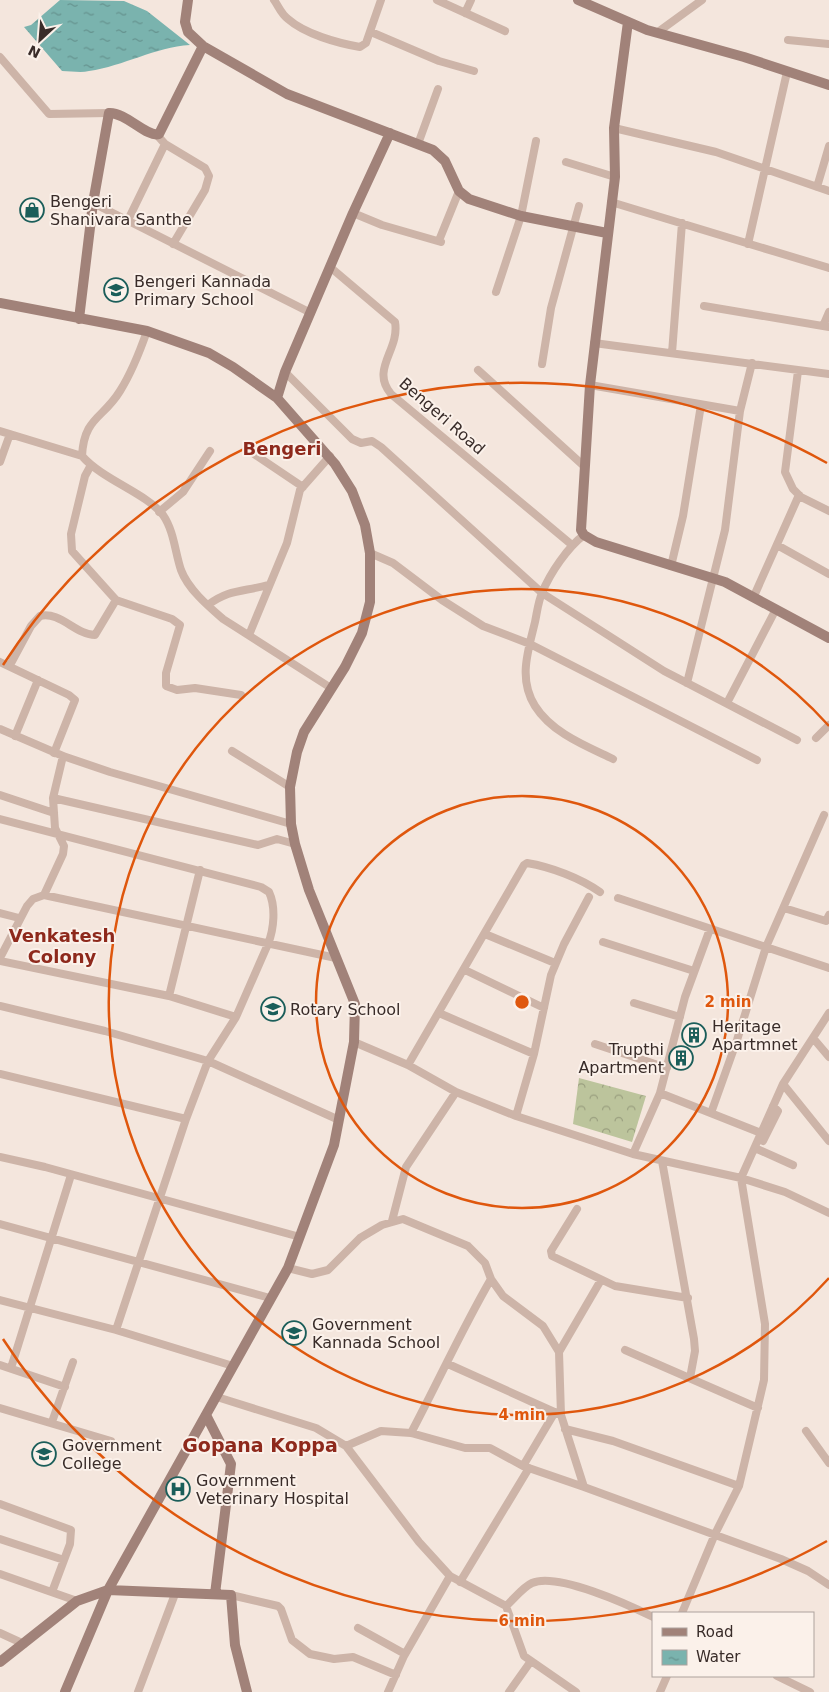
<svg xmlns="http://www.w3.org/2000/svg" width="829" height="1692" font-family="'DejaVu Sans',sans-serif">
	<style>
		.park { fill: url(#park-crowns) }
		.water { fill: url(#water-ripples) }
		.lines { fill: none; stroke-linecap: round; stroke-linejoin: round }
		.street { stroke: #cdb4a8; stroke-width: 8 }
		.secondary { stroke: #a18279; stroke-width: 10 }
		.ring { fill: none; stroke: #df570d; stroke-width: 2.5 }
		.labels { text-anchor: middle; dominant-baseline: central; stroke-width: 4; stroke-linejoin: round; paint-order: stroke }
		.poi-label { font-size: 16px; fill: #392c29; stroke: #fbf1ea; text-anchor: start }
		.street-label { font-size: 16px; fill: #392c29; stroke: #fbf1ea }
		.neighbourhood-label { font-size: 18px; font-weight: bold; fill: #8e291c; stroke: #fbf1ea }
		.quarter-label { font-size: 19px; font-weight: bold; fill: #8e291c; stroke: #fbf1ea }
		.centre { fill: #df570d; stroke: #fbf1ea; stroke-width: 2.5 }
		.ring-label { font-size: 15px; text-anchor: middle; font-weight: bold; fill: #df570d; stroke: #fbf1ea; stroke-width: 4; stroke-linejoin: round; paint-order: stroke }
	</style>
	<defs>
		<pattern id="park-crowns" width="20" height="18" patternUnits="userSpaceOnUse" patternTransform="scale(1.25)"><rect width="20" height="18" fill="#bcc49c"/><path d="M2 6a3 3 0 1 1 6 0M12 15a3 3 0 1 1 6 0" fill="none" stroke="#9a9f7f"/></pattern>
		<pattern id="water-ripples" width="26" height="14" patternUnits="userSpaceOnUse" patternTransform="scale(1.25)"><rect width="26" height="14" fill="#7ab3ae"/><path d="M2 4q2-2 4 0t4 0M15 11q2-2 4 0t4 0" fill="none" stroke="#65928e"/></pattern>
	</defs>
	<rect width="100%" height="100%" fill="#f4e6dd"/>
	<path class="park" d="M579,1078l67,18 -14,46 -59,-18z"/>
	<path class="water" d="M60,0l64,1 23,10 43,34c-35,2 -66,21 -101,26 -8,2 -18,0 -27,0l-38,-44 7,-2z"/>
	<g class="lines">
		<path class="street" d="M274,0c5,7 7,14 14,19 17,15 49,24 72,28l6,-4 15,-43
			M437,0l68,31
			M465,13l6,-13
			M371,32l68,29 35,10
			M658,32l44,-32
			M788,40l41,4
			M0,57l49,57 60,-1
			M614,128l102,24 113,39
			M165,144l40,24 4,8 -4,14 -32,54
			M418,144l20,-55
			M566,162l49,15
			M817,187l12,-41
			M611,202l218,66
			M93,203l218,110
			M353,213l29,12 59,17
			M128,220l37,-76 -8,-9
			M440,238l19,-47
			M748,244l39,-172
			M330,267l65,55c5,28 -25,47 -4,72l181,151
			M496,292l25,-76 15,-75
			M704,306l125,21
			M823,326l6,-14
			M147,331c-7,20 -15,41 -27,60 -17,28 -36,26 -38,65 21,24 64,37 81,59 11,16 12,37 18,55 7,19 27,36 42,49l108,69
			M594,343l235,31
			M672,353l10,-130
			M542,364l9,-56 28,-102
			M478,370l107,97
			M798,371l-13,101 8,17 8,8 28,14
			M285,372l67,67 9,4 11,-2 9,6 161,146 122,78 133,69
			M590,385l150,26 12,-48
			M0,431l82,25
			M254,454l49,33
			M0,462l10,-28
			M91,465l-6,11 -14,58 1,17 44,49 56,19 8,6 -14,48v13l11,4 18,-2 46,7
			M159,512l24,-20 27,-41
			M584,535c-16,12 -34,38 -42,58 -4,9 -5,20 -7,29 -7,29 -17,57 0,84 17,27 51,40 78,53
			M777,545l52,29
			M370,553l23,10 49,37 41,26 47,18 227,116
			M671,566l12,-50 18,-111
			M754,596l45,-101
			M208,605c21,-16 35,-13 60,-20
			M249,635l38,-92 13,-53 30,-34
			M0,662l69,33 6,5 -21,53
			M10,665l21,-39 9,-10c20,-5 36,19 55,19l21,-35
			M687,683l38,-153 15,-119
			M727,703l49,-94
			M0,729l63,27 47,16 181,52
			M15,736l23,-56
			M816,738l13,-13
			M232,751l58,36
			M0,795l54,18
			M53,798l205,47 19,-6 18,5
			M0,819l261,68 8,5c7,15 5,37 -1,52l-32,73 -28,44 -103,-30 -105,-25
			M44,895l19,-41 1,-8 -9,-18 -2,-30 10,-42
			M618,898l211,70
			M784,908l42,13 3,-6
			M0,913l19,5
			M485,934l70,29
			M603,942l91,29
			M0,958l27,-52 6,-7 11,-4 292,63
			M0,961l169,35 67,21
			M465,970l79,38
			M169,996l31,-126
			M634,1003l46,14
			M439,1013l95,41
			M813,1038l16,19
			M354,1042l54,23 48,27 60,24 117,38 108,24 44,14 44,21
			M595,1044l72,24
			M408,1065l116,-200 3,-2c24,4 53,15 73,29
			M0,1074l186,45
			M783,1084l46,57
			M660,1093l101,40
			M711,1113l26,-73 29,-93 58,-132
			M516,1116l18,-62 17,-79 13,-31 25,-47
			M763,1141l15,-30 -5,-5
			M755,1148l38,17
			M633,1154l27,-61 25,-96 25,-68
			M0,1157l45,10 255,70
			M662,1161l32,178 1,12 -5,27
			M577,1209l-26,42 1,5 63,30 73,12
			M392,1221l14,-54 50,-75
			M0,1224l270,74
			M288,1268l24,6 16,-4 32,-32 22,-13 21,-6 65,27 17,17 6,16 12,17 40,30 16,26 2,63 23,72 197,72 27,12 21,14
			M0,1300l116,30 117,36
			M116,1330l70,-211 22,-58 131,59
			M625,1350l133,58
			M559,1352l42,-72
			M448,1364l113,51
			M0,1365l65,22
			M11,1368l60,-193
			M217,1397l99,31 30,18 73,96 31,34 56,30 18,50 52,36
			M0,1408l111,33
			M52,1422l21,-60
			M565,1429l48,12 126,45
			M806,1431l23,32
			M411,1433c27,-51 51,-104 80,-154
			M346,1446l35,-15 30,2 54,15h25l33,18 61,21
			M523,1466l32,-54
			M0,1504l71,26 -1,14 -18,48
			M0,1539l64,21
			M0,1574l77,27
			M460,1582l69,-114
			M231,1595l47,11 3,3 11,31 18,14 24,5 19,-2 43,18
			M506,1606c8,-7 17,-19 26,-23 25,-11 97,22 121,34
			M682,1613l33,-79 24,-48 25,-106 1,-56 -24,-146 42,-94 46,-71
			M358,1628l47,26
			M0,1633l24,11
			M777,1676l33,16
			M138,1692l37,-98
			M388,1692l16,-36 46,-80
			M509,1692l22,-31
			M660,1692l7,-16"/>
		<path class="secondary" d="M188,0l-3,22 3,10 15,14 84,48 146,56 12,11 14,30 10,8 52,17 86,17
			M578,0l69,30 97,27 85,28
			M628,22l-14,106 1,49 -25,208 -9,145 3,5 12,7 129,40 104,56
			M0,303l147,28 62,22 24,14 44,31 58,66 17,27 13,34 5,28v49l-8,31 -17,34 -41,65 -7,20 -7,35 1,37 4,20 14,46 46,114 -1,38 -20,103 -46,123 -180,322 -43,102
			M79,319l14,-116 16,-90c17,-1 38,25 50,21l44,-88
			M277,398l8,-26 68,-159 37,-80
			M206,1415l25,49 -16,130
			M0,1662l77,-61 31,-11 123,5 4,50 12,47"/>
	</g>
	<g class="ring">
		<circle cx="522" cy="1002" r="206"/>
		<path d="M829 1278A413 413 0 1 1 829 726"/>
		<path d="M827 1541A619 619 0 0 1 3 1339M3 665A619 619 0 0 1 827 463"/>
	</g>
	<defs>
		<g id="shop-ring" transform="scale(1.25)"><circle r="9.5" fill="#fbf1ea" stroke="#1b5e5a" stroke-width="1.5"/><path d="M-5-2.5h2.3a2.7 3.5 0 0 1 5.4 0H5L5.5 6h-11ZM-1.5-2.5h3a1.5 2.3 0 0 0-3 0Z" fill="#1b5e5a"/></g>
		<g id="school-ring" transform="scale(1.25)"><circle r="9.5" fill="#fbf1ea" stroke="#1b5e5a" stroke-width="1.5"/><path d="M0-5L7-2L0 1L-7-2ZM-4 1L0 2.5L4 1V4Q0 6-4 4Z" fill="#1b5e5a"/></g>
		<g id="building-ring" transform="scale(1.25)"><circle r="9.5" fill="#fbf1ea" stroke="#1b5e5a" stroke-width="1.5"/><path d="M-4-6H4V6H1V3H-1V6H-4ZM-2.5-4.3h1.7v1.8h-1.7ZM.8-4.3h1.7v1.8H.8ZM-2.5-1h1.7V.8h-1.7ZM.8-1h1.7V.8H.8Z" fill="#1b5e5a"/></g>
		<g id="university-ring" transform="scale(1.25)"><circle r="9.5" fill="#fbf1ea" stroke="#1b5e5a" stroke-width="1.5"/><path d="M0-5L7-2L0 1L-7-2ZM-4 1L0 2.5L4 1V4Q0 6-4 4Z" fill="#1b5e5a"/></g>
		<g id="hospital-ring" transform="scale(1.25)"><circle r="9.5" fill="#fbf1ea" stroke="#1b5e5a" stroke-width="1.5"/><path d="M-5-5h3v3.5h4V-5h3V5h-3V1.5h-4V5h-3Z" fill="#1b5e5a"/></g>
	</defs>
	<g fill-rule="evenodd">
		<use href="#shop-ring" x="32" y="210"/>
		<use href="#school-ring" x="116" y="290"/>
		<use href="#school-ring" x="273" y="1009"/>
		<use href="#building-ring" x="694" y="1035"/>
		<use href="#building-ring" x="681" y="1058"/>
		<use href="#school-ring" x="294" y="1333"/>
		<use href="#university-ring" x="44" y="1454"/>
		<use href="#hospital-ring" x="178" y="1489"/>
	</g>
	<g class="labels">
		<g class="poi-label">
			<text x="50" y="201">Bengeri<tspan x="50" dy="18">Shanivara Santhe</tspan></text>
			<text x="134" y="281">Bengeri Kannada<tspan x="134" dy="18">Primary School</tspan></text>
			<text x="290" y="1009">Rotary School</text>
			<text x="712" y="1026">Heritage<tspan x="712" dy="18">Apartmnet</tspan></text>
			<text x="664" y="1049" text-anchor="end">Trupthi<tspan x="664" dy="18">Apartment</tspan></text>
			<text x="312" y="1324">Government<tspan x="312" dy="18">Kannada School</tspan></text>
			<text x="62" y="1445">Government<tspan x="62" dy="18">College</tspan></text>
			<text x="196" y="1480">Government<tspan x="196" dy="18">Veterinary Hospital</tspan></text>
		</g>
		<g class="street-label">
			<text transform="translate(442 416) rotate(41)">Bengeri Road</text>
		</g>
		<g class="neighbourhood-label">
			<text x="282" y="448">Bengeri</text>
			<text x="62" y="935">Venkatesh<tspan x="62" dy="21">Colony</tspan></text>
		</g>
		<g class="quarter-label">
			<text x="260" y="1445">Gopana Koppa</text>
		</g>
	</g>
	<circle cx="522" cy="1002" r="8" class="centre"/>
	<g class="ring-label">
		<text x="728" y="1007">2 min</text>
		<text x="522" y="1420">4 min</text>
		<text x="522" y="1626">6 min</text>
	</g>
	<rect x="652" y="1612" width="162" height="65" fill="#fbf1ea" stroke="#ada29d"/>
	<rect x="662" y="1628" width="25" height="8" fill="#a18279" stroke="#ada29d"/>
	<text x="696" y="1637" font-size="15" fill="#392c29">Road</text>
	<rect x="662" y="1650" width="25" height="15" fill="url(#water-ripples)" stroke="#ada29d"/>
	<text x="696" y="1662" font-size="15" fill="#392c29">Water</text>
	<g transform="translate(40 40) rotate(206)" stroke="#fbf1ea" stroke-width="4" paint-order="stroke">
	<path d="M0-4L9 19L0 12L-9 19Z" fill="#392c29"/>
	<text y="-8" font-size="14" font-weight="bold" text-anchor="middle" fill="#392c29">N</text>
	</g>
</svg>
